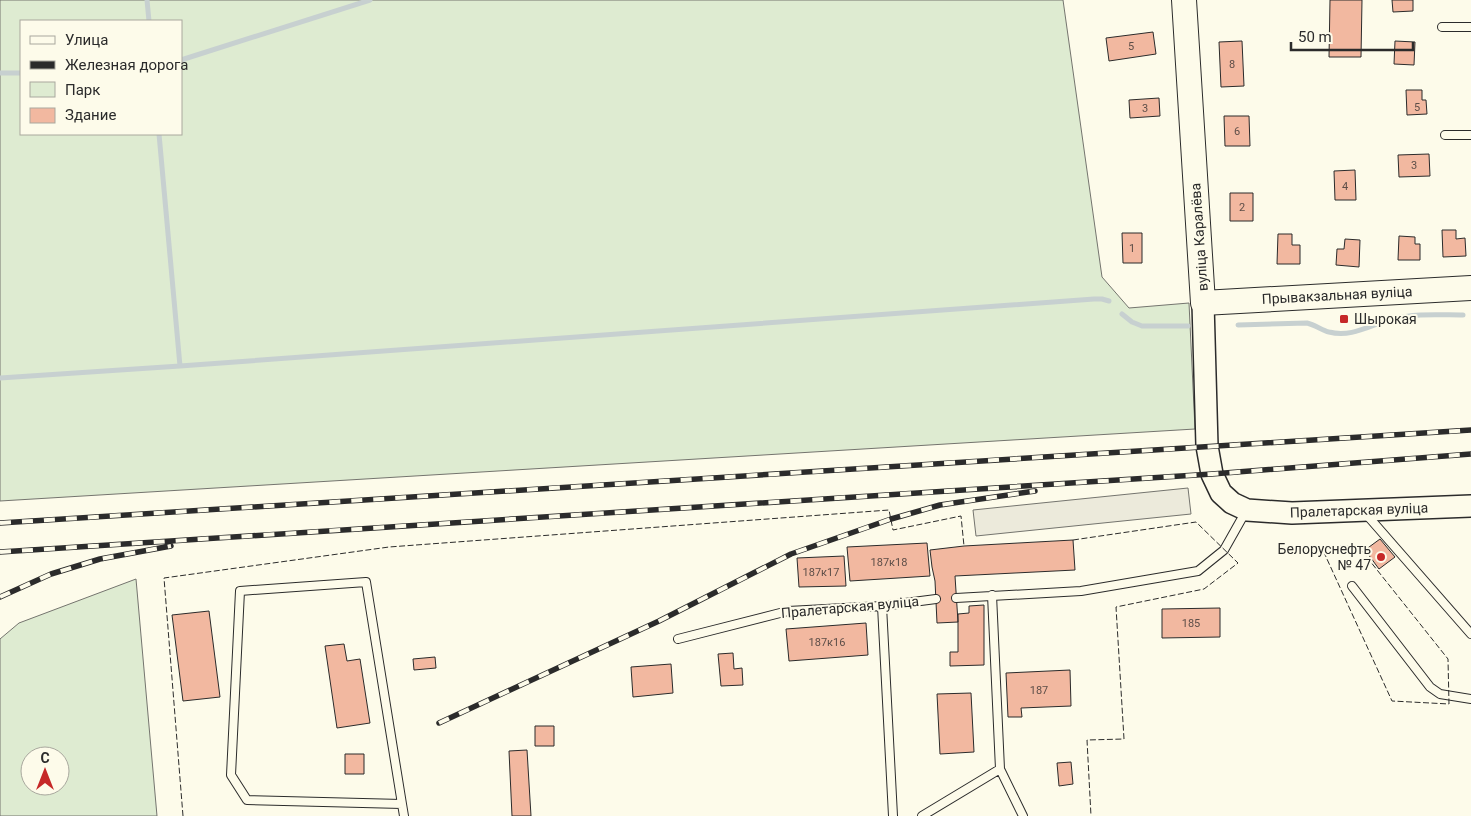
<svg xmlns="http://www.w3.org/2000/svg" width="1471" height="816" font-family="Roboto,sans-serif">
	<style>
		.green { fill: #deebd1; stroke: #74746e; fill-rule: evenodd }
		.parking { fill: #eceadb; stroke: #74746e }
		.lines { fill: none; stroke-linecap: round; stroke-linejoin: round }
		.stream { stroke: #c7d0d0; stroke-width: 5 }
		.building { fill: #f2b8a0; stroke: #2b2b2b }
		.lane-casing { stroke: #2b2b2b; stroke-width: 10 }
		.secondary-casing { stroke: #2b2b2b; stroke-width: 24 }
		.primary-casing { stroke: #2b2b2b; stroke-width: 26 }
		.lane { stroke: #fdfbea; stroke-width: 8 }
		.secondary { stroke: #fdfbea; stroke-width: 21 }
		.primary { stroke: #fdfbea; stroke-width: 24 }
		.rail-casing { stroke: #2b2b2b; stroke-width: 5.5 }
		.rail { stroke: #fdfbea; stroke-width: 4; stroke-dasharray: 11; stroke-linecap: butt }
		.fence { stroke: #2b2b2b; stroke-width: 1; stroke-dasharray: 6 2.5; stroke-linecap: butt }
		.poi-dot { fill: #c62828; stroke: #fdfbea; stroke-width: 2 }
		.labels { text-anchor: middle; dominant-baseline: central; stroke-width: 4; stroke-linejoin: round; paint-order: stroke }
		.number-label { font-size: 11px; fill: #5d4e48 }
		.street-label { font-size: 14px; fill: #2b2b2b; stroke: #fdfbea }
		.poi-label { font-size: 14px; fill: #2b2b2b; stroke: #fdfbea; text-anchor: start }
	</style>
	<rect width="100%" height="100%" fill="#fdfbea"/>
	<path class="green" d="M0,0h1063l39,277 27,31 60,-5 6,126 -1195,72zM181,21v113h-160v-113z
		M136,579l21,237h-157v-177l19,-16zM30,756h30v30h-30z"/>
	<path class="parking" d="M1188,488l3,26 -215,22 -3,-26z"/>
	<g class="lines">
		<path class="stream" d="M147,0l2,21
			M181,60l189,-60
			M0,73h21
			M159,134l21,232
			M1122,314l10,8 10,4h46
			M1238,325l69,-2c8,2 15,7 22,9 24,6 42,-8 64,-13 22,-6 47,-4 70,-4
			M0,378l180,-12 914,-67h8l7,2"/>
	</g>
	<path class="building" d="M1330,0h32l-1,57h-32z
		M1392,0h21v11l-20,1z
		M1153,32l3,22 -47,7 -3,-23z
		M1242,41l2,45 -23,1 -2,-45z
		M1395,41l20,1 -1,23 -20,-1z
		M1406,90h16v10h4l1,14 -20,1z
		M1159,98l1,18 -30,2 -1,-18z
		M1224,116h25l1,30h-25z
		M1429,154l1,22 -31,1 -1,-22z
		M1355,170l1,30h-21l-1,-29z
		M1230,193h23v28h-23z
		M1442,230h14v9l9,-1 1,18 -23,1z
		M1122,233h20v30h-19z
		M1278,234h14v11h8v19h-23z
		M1399,236l16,1v7h5v16h-22z
		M1345,239l15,1 -1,27 -23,-2 1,-16h7z
		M1380,539l15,18 -16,12 -14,-19z
		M1073,540l2,30 -120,6 3,46 -21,1 -2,-42 -3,-14 -2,-17 34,-4z
		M927,543l3,33 -80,5 -3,-34z
		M844,556l2,30 -47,1 -2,-29z
		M984,605v60l-34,1v-14h8v-38l11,-1v-7z
		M1220,608v29l-58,1v-29z
		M209,611l11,86 -37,4 -11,-86z
		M866,623l2,32 -79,6 -3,-32z
		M344,644l3,17 13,-2 10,64 -33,5 -12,-82z
		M733,653l1,16 8,-1 1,17 -22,1 -3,-32z
		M435,657l1,11 -22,2 -1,-11z
		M671,664l2,29 -40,4 -2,-30z
		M1070,670l1,36 -50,2 1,9h-14l-2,-44z
		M971,693l3,59 -34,2 -3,-60z
		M535,726h19v20h-19z
		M527,750l4,66h-19l-3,-65z
		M345,754h19v20h-19z
		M1071,762l2,22 -14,2 -2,-23z"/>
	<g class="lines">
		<g class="lane-casing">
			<path id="lane" d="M1442,27h29
				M1445,135h26
				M1366,514l105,120
				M1352,586l78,101 10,7 31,5
				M956,598l125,-7 117,-20 26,-21 22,-39
				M882,606l11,210
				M678,639l110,-28 94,-5 54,-7
				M1000,769l23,47
				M402,804l-155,-4 -16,-25 9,-184 126,-9 36,222 2,12
				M922,816l78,-47 -8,-174"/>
		</g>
		<g class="secondary-casing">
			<path id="secondary" d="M1203,303l4,143 5,28 9,19 11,10 15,7 45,3 179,-7"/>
		</g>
		<g class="primary-casing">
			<path id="primary" d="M1184,0l19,303 268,-15"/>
		</g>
		<use href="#lane" class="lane"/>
		<use href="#secondary" class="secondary"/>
		<use href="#primary" class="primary"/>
		<g class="rail-casing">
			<path id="rail" d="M0,523l1471,-93
				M0,552l1212,-78 259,-20
				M0,597l51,-23 49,-15 71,-13
				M439,723l220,-102 132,-67 100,-35 49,-14 95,-14"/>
		</g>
		<use href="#rail" class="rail"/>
		<path class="fence" d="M1073,540l123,-18 42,41 -34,26 -88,18 8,132 -37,1 4,76
			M1321,546h37l90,113 1,45 -57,-3z
			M183,816l-19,-238 225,-31 500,-37 4,20 68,-14 3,30"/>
	</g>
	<g class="poi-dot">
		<rect x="1339" y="314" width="10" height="10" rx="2.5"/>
		<circle cx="1381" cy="557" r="5"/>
	</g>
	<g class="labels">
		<g class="number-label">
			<text x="1131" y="46">5</text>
			<text x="1232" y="64">8</text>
			<text x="1417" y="107">5</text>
			<text x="1145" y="108">3</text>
			<text x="1237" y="131">6</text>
			<text x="1414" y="165">3</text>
			<text x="1345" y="186">4</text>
			<text x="1242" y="207">2</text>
			<text x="1132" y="248">1</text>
			<text x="889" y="562">187к18</text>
			<text x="821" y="572">187к17</text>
			<text x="1191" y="623">185</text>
			<text x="827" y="642">187к16</text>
			<text x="1039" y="690">187</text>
		</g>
		<g class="street-label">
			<text transform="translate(1199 237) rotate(-94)">вуліца Каралёва</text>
			<text transform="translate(1337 295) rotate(-3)">Прывакзальная вуліца</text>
			<text transform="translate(1359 510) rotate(-2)">Пралетарская вуліца</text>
			<text transform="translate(850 607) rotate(-5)">Пралетарская вуліца</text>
		</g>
		<g class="poi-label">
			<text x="1354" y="319">Шырокая</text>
			<text x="1371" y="549" text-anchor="end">Белоруснефть<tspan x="1371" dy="16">№ 47</tspan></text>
		</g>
	</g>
	<rect x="20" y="20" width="162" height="115" fill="#fdfbea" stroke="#a9a89e"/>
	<rect x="30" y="36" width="25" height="8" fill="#fdfbea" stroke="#a9a89e"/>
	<text x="65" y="45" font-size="15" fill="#2b2b2b">Улица</text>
	<rect x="30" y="61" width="25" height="8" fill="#2b2b2b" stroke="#a9a89e"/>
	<text x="65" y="70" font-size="15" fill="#2b2b2b">Железная дорога</text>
	<rect x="30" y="82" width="25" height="15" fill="#deebd1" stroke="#a9a89e"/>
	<text x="65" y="95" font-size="15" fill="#2b2b2b">Парк</text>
	<rect x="30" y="108" width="25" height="15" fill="#f2b8a0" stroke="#a9a89e"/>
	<text x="65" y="120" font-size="15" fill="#2b2b2b">Здание</text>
	<g transform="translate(45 771)"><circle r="24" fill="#fdfbea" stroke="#a9a89e"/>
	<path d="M0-4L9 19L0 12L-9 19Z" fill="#c62828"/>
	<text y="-8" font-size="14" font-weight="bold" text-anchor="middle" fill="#2b2b2b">С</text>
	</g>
	<path d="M1291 42v8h122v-8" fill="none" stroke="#2b2b2b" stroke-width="2.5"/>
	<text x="1298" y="42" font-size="15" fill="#2b2b2b" stroke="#fdfbea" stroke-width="4" paint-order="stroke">50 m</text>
</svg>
